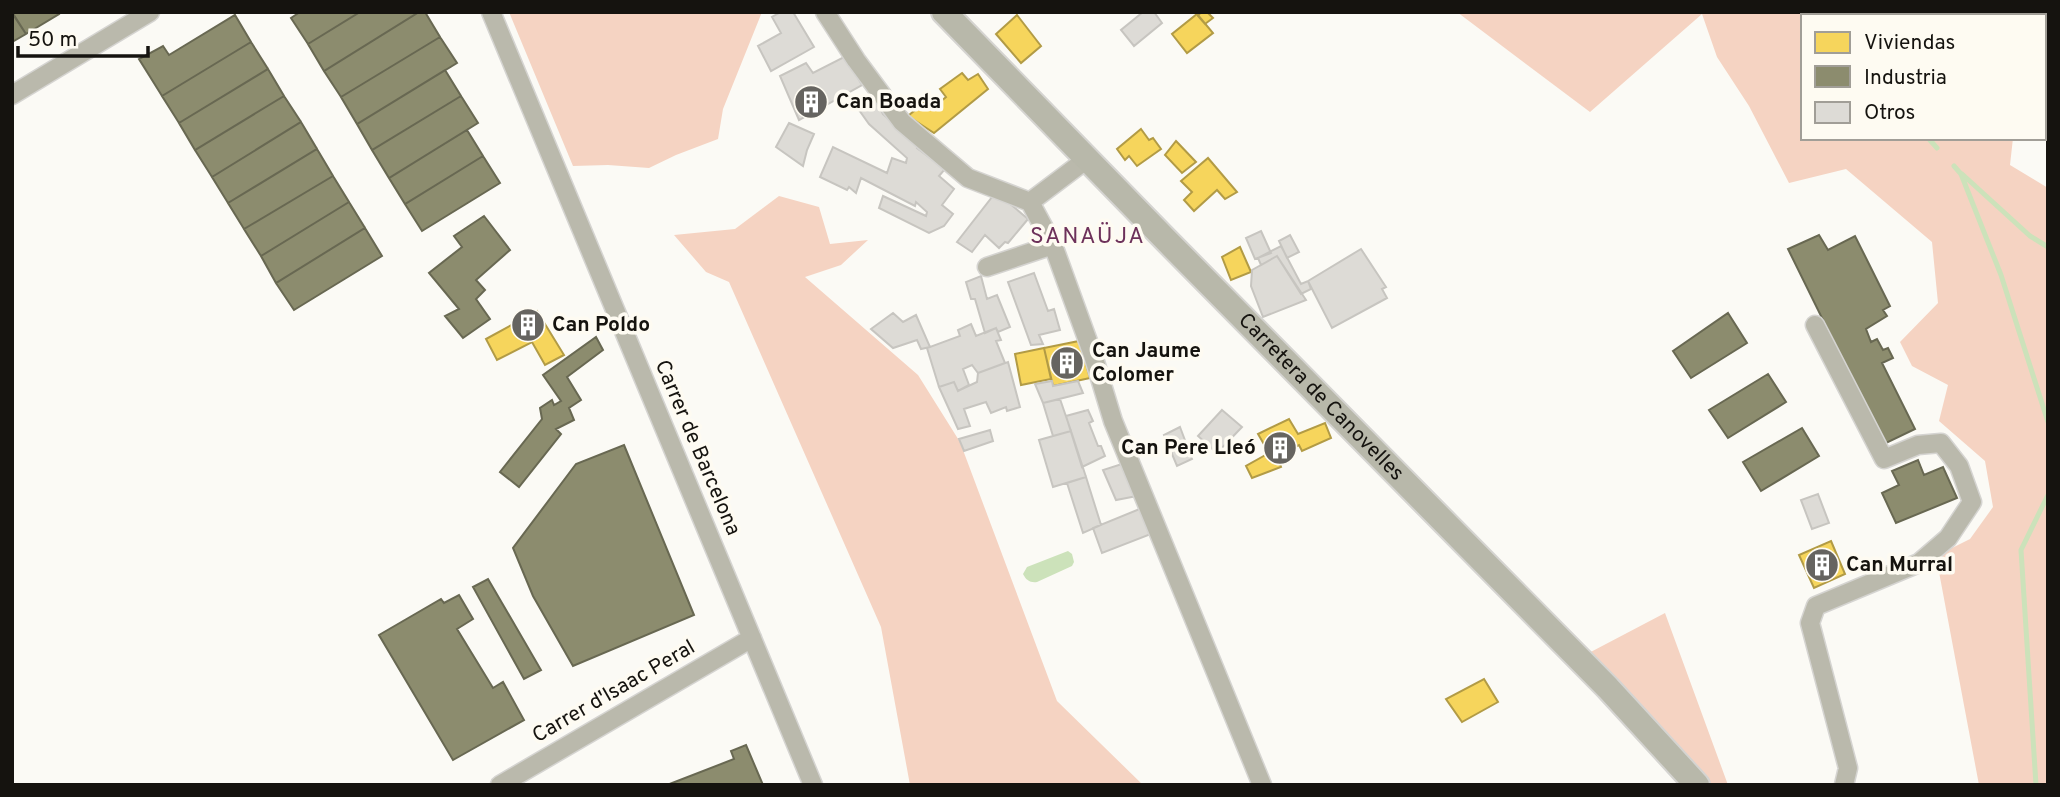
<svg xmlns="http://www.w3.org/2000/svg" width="2060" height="797" font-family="Overpass,sans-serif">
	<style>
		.forest { fill: #f5d3c2 }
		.water { fill: #cce2ba }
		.homes { fill: #f6d55c; stroke: #b29b45; stroke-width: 2 }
		.industry { fill: #8c8c6e; stroke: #686852; stroke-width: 2 }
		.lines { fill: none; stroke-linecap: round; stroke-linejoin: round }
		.stream { stroke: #cce2ba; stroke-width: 5 }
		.building { fill: #dddbd6; stroke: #c7c5c0; stroke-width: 2 }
		.street-casing { stroke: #d5d4d1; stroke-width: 21 }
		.secondary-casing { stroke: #d5d4d1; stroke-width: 28 }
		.street { stroke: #bab9ac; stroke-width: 18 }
		.secondary { stroke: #b8b8aa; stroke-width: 24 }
		.labels { text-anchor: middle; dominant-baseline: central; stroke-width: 7; stroke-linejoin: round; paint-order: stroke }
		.poi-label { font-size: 21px; font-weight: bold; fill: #15130f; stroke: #fefbf2; text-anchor: start }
		.street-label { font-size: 21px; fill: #15130f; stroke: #fefbf2 }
		.neighbourhood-label { font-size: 23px; letter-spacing: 2px; fill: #6d315a; stroke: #fefbf2 }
	</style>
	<rect width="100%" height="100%" fill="#fbfaf5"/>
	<path class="forest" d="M509,12h253l-39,97 -5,30 -42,16 -27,13 -41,-3 -35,1z
		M1457,12h497l1,4h-152v122h210l-3,27 38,23v597h-69l-43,-229 34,-17 23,-32 -8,-46 -46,-40 9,-36 -36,-19 -12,-24 38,-39 -6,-61 -86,-73 -57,14 -40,-77 -32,-49 -15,-43 -112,98z
		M779,196l40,11 11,37 38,-4 -27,25 -36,12 113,98 42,67 97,259 86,84h-233l-29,-158 -152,-345 -23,-10 -32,-37 61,-6z
		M1665,613l63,172h-19l-124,-130z"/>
	<path class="water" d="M1068,551l4,3 2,8 -2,4 -35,16c-7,1 -11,-2 -14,-8l4,-7z"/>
	<path class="homes" d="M1201,12h10l-2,2 4,4 -8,6 -7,-8z
		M1197,14l16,19 -26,20 -15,-19z
		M1017,15l24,31 -20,17 -25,-29z
		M962,73l6,7 10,-6 10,15 -54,44 -26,-17 24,-20 7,7 7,-6 -6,-8z
		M1141,129l8,11 4,-2 8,11 -24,17 -8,-10 -4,4 -8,-11z
		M1176,141l20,21 -14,11 -17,-18z
		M1208,158l29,34 -12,7 -8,-9 -23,21 -10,-11 8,-8 -11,-11z
		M1240,247l11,25 -20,8 -9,-23z
		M537,311l27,44 -19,10 -13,-23 -35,18 -11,-21z
		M1079,341l11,37 -37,8 -9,-38z
		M1044,348l7,31 -30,6 -6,-31z
		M1289,419l9,15 27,-11 6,15 -29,13 -3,-6 -22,11 4,11 -29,11 -6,-12 23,-13 -11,-19z
		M1831,541l14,33 -31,14 -15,-33z
		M1484,679l14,23 -36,20 -16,-23z"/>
	<path class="industry" d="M12,12h46l1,2 -33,20z
		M300,12h60l-52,32 -17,-26z
		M360,12h59l-95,59 -16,-27z
		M419,12h6l15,25 -99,60 -17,-26z
		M12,13l14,21 -14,8z
		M235,15l16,27 -89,54 -23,-37 24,-13 6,9z
		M440,37l17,26 -100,61 -16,-27z
		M251,42l17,27 -89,54 -17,-27z
		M268,69l16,27 -89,54 -16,-27z
		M445,70l16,26 -89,54 -15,-26z
		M284,96l17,26 -89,55 -17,-27z
		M461,96l17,27 -89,55 -17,-28z
		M301,122l16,27 -89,54 -16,-26z
		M467,130l16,26 -78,48 -16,-26z
		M317,149l16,27 -89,53 -16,-26z
		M483,156l17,27 -78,48 -17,-27z
		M333,176l16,26 -88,54 -17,-27z
		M349,202l16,26 -89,55 -15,-27z
		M484,216l26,34 -34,30 9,10 -9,9 14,20 -27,19 -18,-22 14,-7 -30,-36 33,-26 -8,-11z
		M365,228l17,28 -88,54 -18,-27z
		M1819,235l9,15 27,-14 35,70 -7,4 4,6 -21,13 5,13 6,-3 6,11 5,-2 5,10 -11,5 33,66 -31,15 -96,-195z
		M1728,313l19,30 -56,35 -18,-27z
		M596,337l7,13 -36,27 14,23 -12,8 5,12 -18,9 5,5 -42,53 -19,-15 42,-53 -2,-11 12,-8 2,5 7,-4 -18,-26z
		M1768,374l18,28 -58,36 -19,-28z
		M1802,428l17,28 -58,35 -18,-29z
		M624,445l70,170 -121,51 -40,-70 -20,-48 63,-84z
		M1918,460l6,15 19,-8 14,31 -61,25 -14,-30 17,-8 -7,-14z
		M488,579l53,91 -17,9 -51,-92z
		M459,595l14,24 -16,10 36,59 10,-6 21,38 -71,40 -74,-125 62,-36 3,4z
		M746,745l17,40h-96l67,-26 -3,-8z"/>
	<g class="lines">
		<path class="stream" d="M1810,12l3,4
			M1928,138l9,10
			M1954,166l7,8 40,101 47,147
			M1962,174l68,62 18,11
			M2036,785l-15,-235 27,-55"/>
	</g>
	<path class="building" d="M781,12h12l21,35 -43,24 -13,-25 23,-13 -9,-16z
		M1143,12h11l8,11 -28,23 -13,-16z
		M846,56l16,29 -63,35 -19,-44 26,-13 7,10z
		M875,99l8,15 35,30 -1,4 28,21 -6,7 15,13 -12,16 11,9 -9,12 -15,7 -50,-25 4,-12 43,20 1,-4 -11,-10 -1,4 -54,-28 -5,15 -7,-6 -2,3 -27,-13 13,-30 54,26 5,-15 14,5 1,-5 -38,-34 -10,-14z
		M789,123l25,11 -7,16 -4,16 -27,-19z
		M996,192l32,27 -20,24 -3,-1 -6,6 -14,-13 -13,17 -15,-10z
		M1261,231l10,22 -16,6 -9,-21z
		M1290,235l9,17 -12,6 -8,-17z
		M1281,246l20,38 7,-3 3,8 -10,5 -24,-38 -16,9 -3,-7z
		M1361,249l25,38 -4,2 5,9 -55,30 -24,-47z
		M1277,256l29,44 -43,17 -12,-31 1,-16z
		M1034,273l14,38 6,-2 6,21 -21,5 4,9 -12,1 -23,-63z
		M981,276l6,23 10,-4 13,32 -12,5 -2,-4 -11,5 -10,-34h-4l-5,-17z
		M893,313l10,9 13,-7 14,32 -9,2 -4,-9 -24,8 -22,-19z
		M971,324l5,12 20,-8 5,12 -5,1 9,22 -27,10 -6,-8 -9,4 6,16 -11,6 -4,-9 -15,5 -12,-39 33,-12 -2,-6z
		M1008,362l12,45 -13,4 -1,-4 -15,6 -5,-11 -22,7 6,17 -12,3 -19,-42 15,-5 4,9 19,-9 1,-9z
		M1052,381l1,5 25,-5 5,12 -40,10 -8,-19z
		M1060,399l11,32 -18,5 -10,-33z
		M1088,410l5,11 -4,2 9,23h3l4,10 -23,11 -16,-51z
		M1222,410l20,17 -25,26 -19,-17z
		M1180,427l12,32 -15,7 -13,-31z
		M990,430l3,11 -29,10 -5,-12z
		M1071,431l15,46 -33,10 -14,-47z
		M1125,463l12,33 -21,4 -13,-30z
		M1086,477l15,48 -18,8 -16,-50z
		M1818,494l11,29 -17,6 -11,-29z
		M1142,508l9,26 -49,19 -9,-25z"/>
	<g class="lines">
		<g class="street-casing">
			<path id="street" d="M491,12l322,773
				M825,12l31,48 46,62 66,56 62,24
				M12,95l138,-83
				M1087,159l-57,43 23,43 40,110 20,66 149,364
				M987,267l66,-22
				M1815,325l69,134 34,-14 23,-2 18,23 13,36 -24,36 -29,25 -103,43 -6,17 38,145 -4,17
				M500,785l252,-147"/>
		</g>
		<g class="secondary-casing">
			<g id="secondary">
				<path id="s1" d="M944,12l222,228 442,448 89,97"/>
			</g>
		</g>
		<use href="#street" class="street"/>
		<use href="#secondary" class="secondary"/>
	</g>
	<defs>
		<g id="building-disc" transform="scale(1.75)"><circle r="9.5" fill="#666460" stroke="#fefbf2"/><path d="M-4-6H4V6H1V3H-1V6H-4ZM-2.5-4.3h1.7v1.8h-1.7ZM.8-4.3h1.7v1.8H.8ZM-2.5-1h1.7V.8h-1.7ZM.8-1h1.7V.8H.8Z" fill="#fff"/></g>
	</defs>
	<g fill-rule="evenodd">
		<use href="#building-disc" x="811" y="102"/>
		<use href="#building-disc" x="528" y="325"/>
		<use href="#building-disc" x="1067" y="363"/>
		<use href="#building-disc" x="1280" y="448"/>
		<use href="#building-disc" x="1822" y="565"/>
	</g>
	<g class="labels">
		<g class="poi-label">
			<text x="836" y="102">Can Boada</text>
			<text x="552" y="325">Can Poldo</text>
			<text x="1092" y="351">Can Jaume<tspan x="1092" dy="24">Colomer</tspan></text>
			<text x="1256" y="448" text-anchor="end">Can Pere Lleó</text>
			<text x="1846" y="565">Can Murral</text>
		</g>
		<g class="street-label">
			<text stroke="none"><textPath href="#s1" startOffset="539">Carretera de Canovelles</textPath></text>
			<text transform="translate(697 448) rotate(67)">Carrer de Barcelona</text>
			<text transform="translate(614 692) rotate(-30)">Carrer d'Isaac Peral</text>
		</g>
		<g class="neighbourhood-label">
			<text x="1088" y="237">SANAÜJA</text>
		</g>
	</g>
	<rect width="2060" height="797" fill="none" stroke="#15130f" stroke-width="28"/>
	<rect x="1801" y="14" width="245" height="126" fill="#fefbf2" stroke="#a19e97" stroke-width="2"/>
	<rect x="1815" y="32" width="35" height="21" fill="#f6d55c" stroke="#a19e97" stroke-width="2"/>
	<text x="1864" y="49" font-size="21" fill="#15130f">Viviendas</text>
	<rect x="1815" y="66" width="35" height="21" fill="#8c8c6e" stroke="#a19e97" stroke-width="2"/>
	<text x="1864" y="84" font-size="21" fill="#15130f">Industria</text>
	<rect x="1815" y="102" width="35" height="21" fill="#dddbd6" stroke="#a19e97" stroke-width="2"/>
	<text x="1864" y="119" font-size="21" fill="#15130f">Otros</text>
	<path d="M18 46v10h130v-10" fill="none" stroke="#15130f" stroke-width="3.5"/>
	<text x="28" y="46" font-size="21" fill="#15130f" stroke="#fefbf2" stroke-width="5" paint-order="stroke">50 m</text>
</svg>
